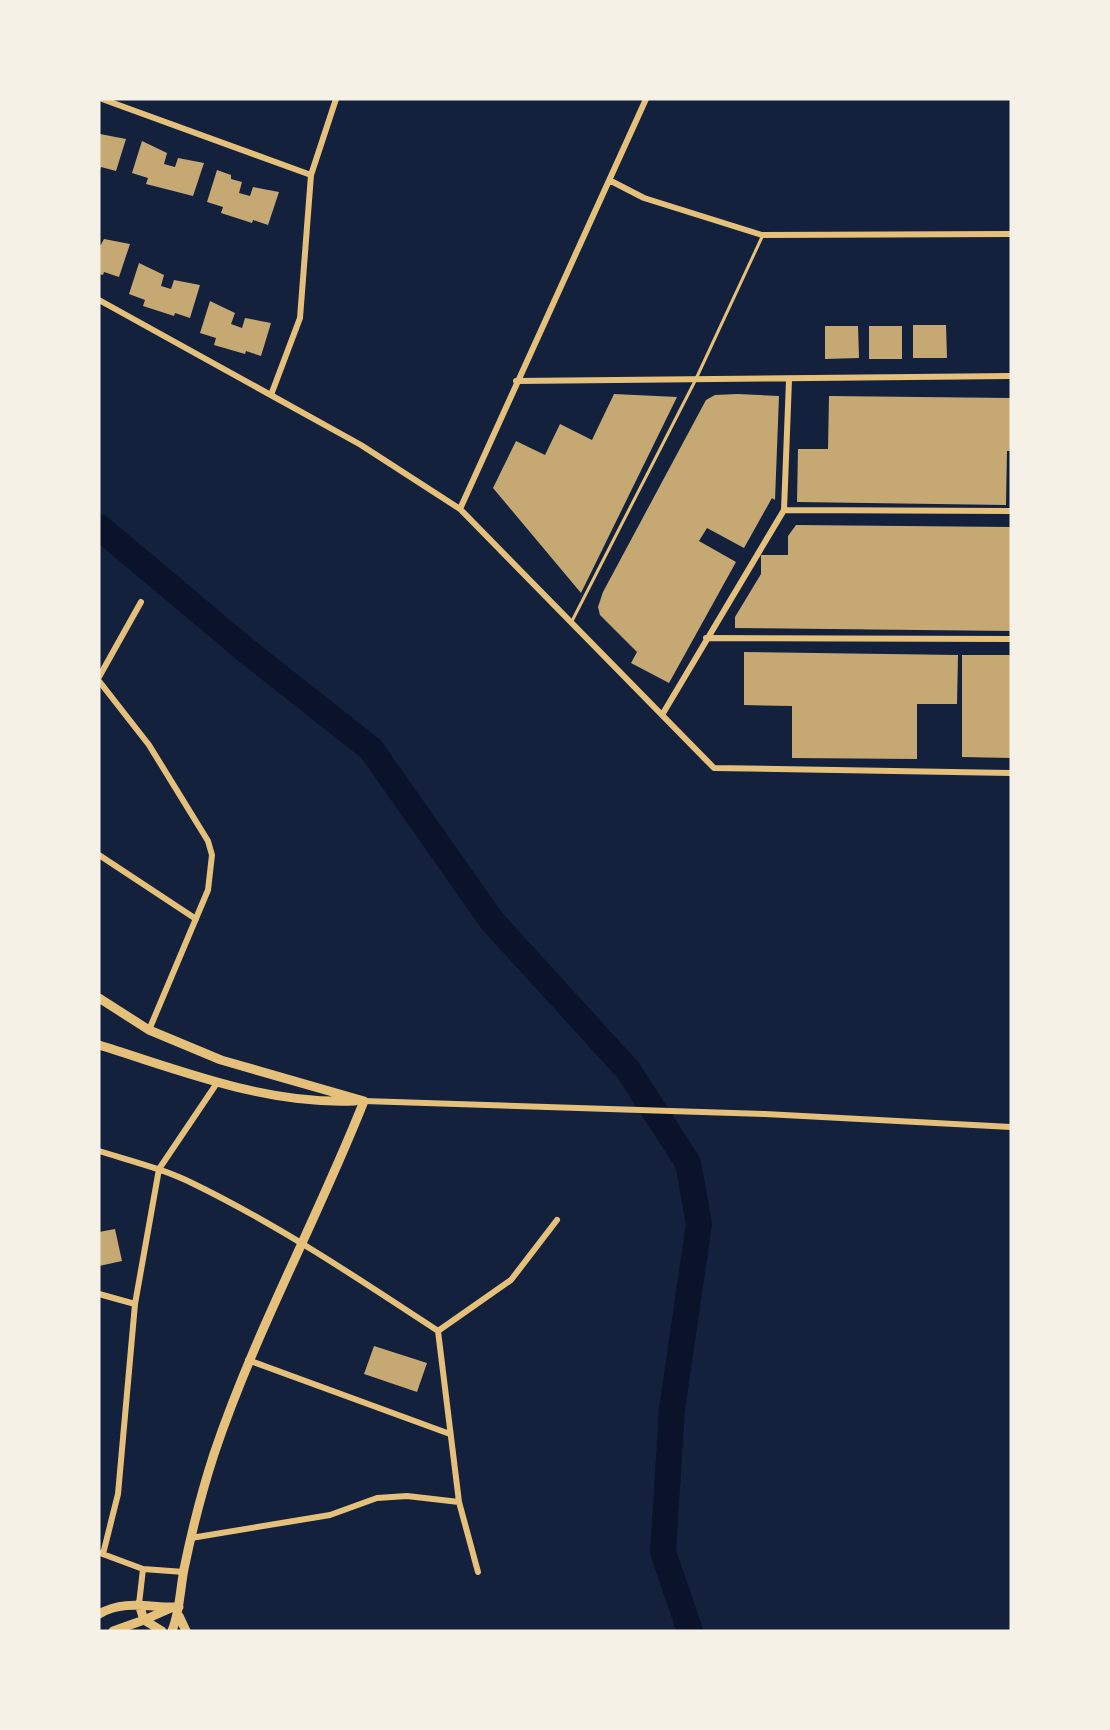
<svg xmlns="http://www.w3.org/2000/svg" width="1110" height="1730" font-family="Manrope,sans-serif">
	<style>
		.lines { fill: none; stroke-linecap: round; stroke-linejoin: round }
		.river { stroke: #0b132b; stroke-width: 26 }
		.building { fill: #c6a872 }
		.service { stroke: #e5c07b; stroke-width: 3 }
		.minor { stroke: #e5c07b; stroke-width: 6 }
		.secondary { stroke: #e5c07b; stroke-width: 9 }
	</style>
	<rect width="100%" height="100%" fill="#14213d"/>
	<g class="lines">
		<path class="river" d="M99,527l149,125 123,97 121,172 136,149 60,93 11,61 -27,185 -9,143 27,79"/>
	</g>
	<path class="building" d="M100,134l26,5 -10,32 -15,-4 -2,4z
		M142,141l25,12 -3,11 11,3 3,-9 26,5 -11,33 -47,-12 2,-6 -16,-5z
		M217,170l14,5v4l11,3 -3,11 11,3 3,-9 26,5 -11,33 -15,-5 -1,3 -31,-10 2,-6 -16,-5z
		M104,239l26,5 -11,33 -15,-5 -1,3 -4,-1v-26z
		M139,263l25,12 -3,11 10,3 3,-9 26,5 -10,33 -15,-5 -1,3 -31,-10 2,-6 -16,-6z
		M210,301l25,12 -4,11 11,4 3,-10 26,5 -10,33 -15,-5 -1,3 -31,-9 2,-7 -16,-5z
		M913,325h33l1,33h-34z
		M825,326h33l1,32 -34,1z
		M869,326h33v33h-33z
		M614,394l63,3 -96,196 -88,-105 23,-47 29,14 15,-31 32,16z
		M738,394l41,2 -4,104 -3,-2 -28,50 -37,-20 -8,13 37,21 -67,121 -38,-20 6,-11 -37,-37 -2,-8 5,-15 103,-192 9,-5z
		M829,396l182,2v53h-4l-1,54 -209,-3 1,-53h30z
		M796,525l215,2v104l-276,-3v-11l26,-43v-19h27v-19z
		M744,652l214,3 -1,49h-40v55l-125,-1v-52l-48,-1z
		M962,655h49v103l-49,-1z
		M115,1229l7,32 -23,5v-34z
		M374,1346l53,17 -10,29 -53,-18z"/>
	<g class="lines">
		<path class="service" d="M572,621l123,-240 67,-144"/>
		<path class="minor" d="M102,99l209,76
			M611,181l33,17 118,37 249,-1
			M99,300l262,145 99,64 254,259 297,5
			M516,381l495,-5
			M271,395l29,-77 11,-143 25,-76
			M460,509l186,-410
			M784,510l5,-130
			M706,638l305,1
			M99,677l42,-75
			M99,681l50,64 59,96 4,14 -4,35 -59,140
			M662,715l122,-205 227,1
			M99,855l97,64
			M364,1101l401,13 246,13
			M99,1151c32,10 65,18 95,33 86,42 165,95 244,147l73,-51 46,-60
			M99,1294l36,10
			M438,1331l21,171 19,70
			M248,1360l202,74
			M191,1538l139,-23 47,-17 30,-2 52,6
			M100,1553l43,16 41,3
			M103,1554l15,-60 17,-190 24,-135 58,-86
			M139,1604l4,-35"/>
		<path class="secondary" d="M99,998l50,32 72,30 143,41
			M99,1045c84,26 167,60 256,56
			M139,1604l5,16 27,-12
			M99,1614c26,-15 51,-6 80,-7
			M179,1616l7,15
			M113,1631l31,-11 18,11
			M172,1631c8,-20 8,-41 12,-62 8,-39 18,-78 30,-115 41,-122 103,-234 150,-353"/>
	</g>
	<rect width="1110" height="1730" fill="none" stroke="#f6f1e7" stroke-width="201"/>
</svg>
